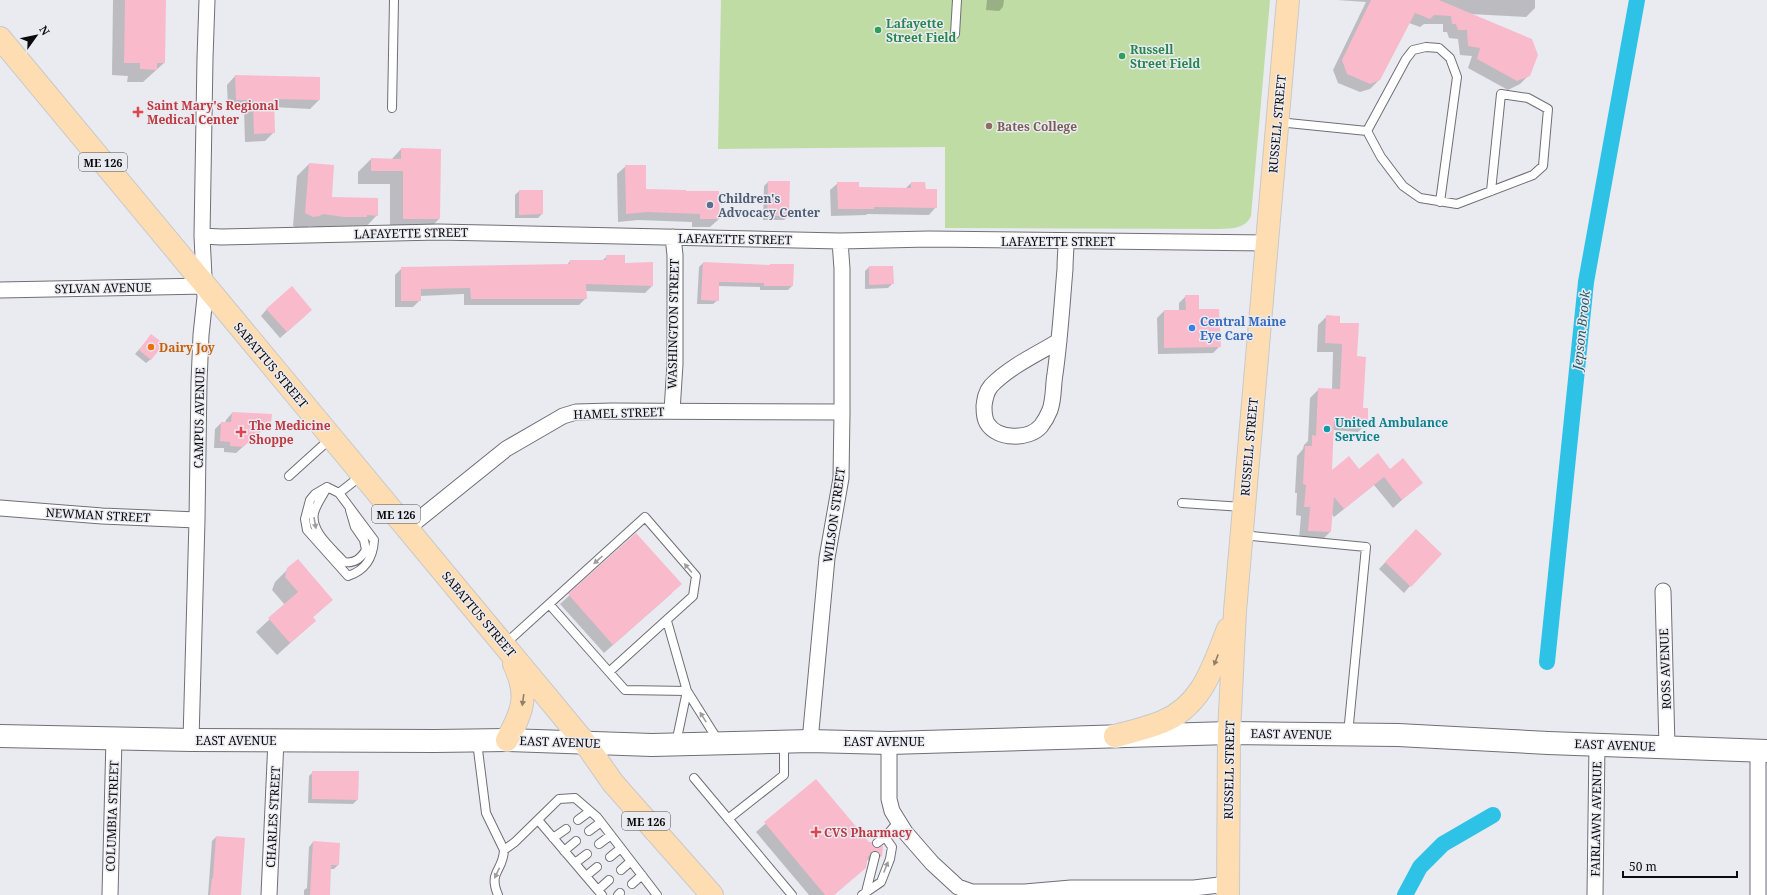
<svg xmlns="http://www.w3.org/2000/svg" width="1767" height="895" font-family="'Noto Serif',serif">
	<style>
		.pitch { fill: #bfdca5 }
		.shadow { fill: #0003 }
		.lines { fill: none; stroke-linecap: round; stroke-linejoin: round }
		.canal { stroke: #2ec2e6; stroke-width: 16 }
		.building { fill: #f9bacc }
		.lane-casing { stroke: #6f6f75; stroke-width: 10 }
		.street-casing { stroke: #6f6f75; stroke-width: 17 }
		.secondary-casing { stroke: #6f6f75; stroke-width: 24 }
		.primary-casing { stroke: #c9c9ca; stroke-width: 24 }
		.lane { stroke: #fff; stroke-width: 8 }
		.street { stroke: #fff; stroke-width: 15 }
		.secondary { stroke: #fff; stroke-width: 22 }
		.primary { stroke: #feddb2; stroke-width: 22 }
		.oneway { fill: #9d9d9e }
		.oneway2 { fill: #917e68 }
		.leisure-dot { fill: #2e9e5b; stroke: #eaeaf1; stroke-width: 1.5 }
		.health-dot { fill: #e0444e; stroke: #eaeaf1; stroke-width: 1.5 }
		.education-dot { fill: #8d6e63; stroke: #eaeaf1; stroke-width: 1.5 }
		.service-dot { fill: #5c6f8a; stroke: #eaeaf1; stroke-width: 1.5 }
		.shop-dot { fill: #3f7fe0; stroke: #eaeaf1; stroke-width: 1.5 }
		.food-dot { fill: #e8710a; stroke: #eaeaf1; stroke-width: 1.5 }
		.culture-dot { fill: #0f9aa8; stroke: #eaeaf1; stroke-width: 1.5 }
		.labels { text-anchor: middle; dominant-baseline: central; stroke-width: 3; stroke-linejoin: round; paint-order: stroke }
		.shield { fill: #eaeaf1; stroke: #4e4e51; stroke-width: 1 }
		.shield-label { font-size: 11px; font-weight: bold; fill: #0b0b0d }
		.leisure-label { font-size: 12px; font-weight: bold; fill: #27864d; stroke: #eaeaf1; text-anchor: start }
		.health-label { font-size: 12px; font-weight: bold; fill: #be3a42; stroke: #eaeaf1; text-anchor: start }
		.street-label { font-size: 12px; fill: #0b0b0d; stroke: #eaeaf1 }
		.education-label { font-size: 12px; font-weight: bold; fill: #785e54; stroke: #eaeaf1; text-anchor: start }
		.service-label { font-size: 12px; font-weight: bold; fill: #4e5e75; stroke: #eaeaf1; text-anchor: start }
		.shop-label { font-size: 12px; font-weight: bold; fill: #366cbe; stroke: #eaeaf1; text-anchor: start }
		.food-label { font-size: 12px; font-weight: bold; fill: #c56008; stroke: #eaeaf1; text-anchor: start }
		.culture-label { font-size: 12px; font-weight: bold; fill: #0d838f; stroke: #eaeaf1; text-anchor: start }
		.water-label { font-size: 13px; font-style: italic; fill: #255d6c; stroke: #eaeaf1 }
	</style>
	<rect width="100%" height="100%" fill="#eaeaf1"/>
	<path class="pitch" d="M721,0h549l-19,216c-6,13 -18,12 -31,13l-275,-1v-81l-227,2z"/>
	<path class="shadow" d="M113,0h52l-1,63 -21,19h-16l1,-6 -16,-1z
		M987,0h17l-1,7 -4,4 -13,-1z
		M1337,0h198v8l-9,9 -56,-3 59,61 -9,9 -12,6 -40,-22 4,-12 -12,-1 -2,-16 -9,-1 -2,-6h-4v-8h-19l-4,3 -11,-4 -29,56 -10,10 -10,3 -22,-9 -5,-13 33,-68z
		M235,76l84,24 -9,9 -37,-2 1,25 -9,9 -20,1 -1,-33 -16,-1 -1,-23z
		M401,149l38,70 -13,13 -36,-1v-47h-32v-12l13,-13 20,1z
		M309,164l24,2 -3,32 47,17 -12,13 -33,1 -23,-3 -3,2 -6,1 -7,-3 4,-50z
		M626,166l19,24 74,29 -9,8h-18v-5l-54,-2 -20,2 -1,-48z
		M768,182l20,34 -4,4h-21l1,-34z
		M838,183l20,5 47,1 6,-6 14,7 11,17 -7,8 -62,-1 -1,1 -35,1 -1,-26z
		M519,191l23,23 -4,4h-23v-23z
		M607,256l17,8 28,22 -7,7 -60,-2 1,7 -7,7h-115v-11l-44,2v4l-7,7h-18v-32l7,-7 165,-3 3,-4h32z
		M703,263l66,3 1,-1 22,21 -4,4h-28v-3l-42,-1v14l-5,4h-16l2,-37z
		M869,267l23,17 -4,4 -23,1v-18z
		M1186,296l12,14 22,36 -7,7 -55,1 -1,-36 7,-7h15v-8z
		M267,309l38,7 -25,22 -19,-22z
		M1327,316l12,7 17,34 6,52 5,14 -9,9 -25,-2 -2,42 59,-2 31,13 -28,25 -19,-23 -40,32 -2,-3 -2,18 -9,9 -22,-2 2,-23 -5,-1 1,-22h-2l2,-37 6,-7 1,-4 4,-4 2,-43 9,-9 13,1 1,-38h-16l1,-27z
		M151,336v23l-5,4 -11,-9z
		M232,413l31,16 -27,24 -12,-1v-4h-10l1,-19 6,-6h4l1,-3z
		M636,535l36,58 -68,60 -44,-49z
		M1409,537l1,49 -6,7 -25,-24z
		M288,569l44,31 -20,18 3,3 -38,34 -21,-23 29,-27 -13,-15 3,-8z
		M313,772l44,28 -4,4 -45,-1 1,-27z
		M816,780l56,67 5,3 5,-3 -1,9 -9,9 -6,-7 -1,9 -31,28h-25l-53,-63z
		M216,837l24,58h-32l4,-54z
		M313,842l25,23 -4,4h-4l-1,26h-25v-5l3,-2 2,-41z"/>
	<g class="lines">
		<path class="canal" d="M1547,662l39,-380 51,-282
			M1405,895l15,-28 23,-23 50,-29"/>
	</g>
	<path class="building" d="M125,0h41l-1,63h-8v7l-17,-1v-6h-16z
		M1371,0h68l93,39 6,16 -8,21 -13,5 -40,-22 3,-11 -12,-2 -1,-16h-9l-2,-6h-4l-1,-8 -17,-1 -4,4 -15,-6 -35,67 -10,4 -23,-10 -5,-14z
		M235,75l85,2v23l-46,-1 1,34 -21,1 -1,-34h-17z
		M401,148l40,1 -1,70h-37v-48h-32v-13l30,1z
		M309,163l25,2 -2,32 46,1v18l-11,-1v2h-23l-21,-3 -4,2 -6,1 -8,-4z
		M625,165h21v24l40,1v1h33l1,28h-20v-5l-53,-2 -21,2z
		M768,181h22l-1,35h-22z
		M837,182h22v5l52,1v-6h14l1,7h11v19l-63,-1v2h-36z
		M519,190h24v24l-24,1z
		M606,255h19v8l28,-1v24l-67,-2 1,15h-116l-1,-11 -49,1v12h-20v-34l169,-3v-4h36z
		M703,262l67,3v-1h24l-1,22h-29v-3l-45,-1v19l-18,-1z
		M869,266h24l1,18 -25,1z
		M292,286l20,24 -25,22 -21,-23z
		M1185,295h14v14h20l2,38 -57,1v-38h22z
		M1326,315l14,1v7h19l-2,33 9,1 -3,51h5v15l-34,-2 -2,49 17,-14 10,13 19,-16 12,16 13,-11 20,25 -21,17 -18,-23 -40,32 -10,-12 -3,35 -23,-1 2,-24h-6l2,-22 -3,-1 2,-38h7v-11l4,1 2,-48 22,1 2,-45 -17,-1z
		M151,334l13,10 -13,16 -12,-10z
		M232,412l40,2 -1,9 -28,24 -13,-1v-4l-10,-1 1,-19h10z
		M1416,529l26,25 -31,33 -26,-25z
		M636,533l46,51 -69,61 -45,-51z
		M298,559l35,41 -20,17 3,4 -26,22 -22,-25 30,-26 -13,-15 2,-9z
		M312,771h47l-1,29 -46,-1z
		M816,779l53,63h3l1,5 4,1 6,-2 -1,11 -5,-6 -6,1 -2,4h-1l-2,12 -32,27h-9l-61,-73z
		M216,836l29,2 -4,57h-31l2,-17h1z
		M313,841l27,2 -1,22h-8l-1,30h-20z"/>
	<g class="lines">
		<g class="lane-casing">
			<path id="lane" d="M955,34l2,-34
				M392,108l2,-108
				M1278,122l89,9 14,26 22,29 17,12 37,6 76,-29 10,-9 5,-57 -20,-11 -27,-4 -10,97
				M1367,131l39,-72 7,-9 13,-3 13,1 11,10 7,19 -17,125
				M289,476l42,-38
				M327,487l12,6 35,47c-1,18 -8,30 -26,36l-41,-46 -2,-11 5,-19 5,-6z
				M327,487c-4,9 -11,17 -13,26 -4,19 19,36 30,49 11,2 17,-4 22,-12l-2,-10 -9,-13 -5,-17
				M339,493l23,-18
				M1182,503l61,4
				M1242,535l124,12 -18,187
				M549,604l96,-87 51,59 -3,20 -84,76
				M667,621l20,70 32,51
				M505,644l44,-40 76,86 62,1
				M477,742l9,71 18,37 11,-8 44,-43 16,-1 22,19 60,78
				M676,743l11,-52
				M694,778l98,117
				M728,819l56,-44v-32
				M538,820l64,75
				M578,820l12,-9
				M589,831l12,-9
				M553,838l13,-9
				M877,843l8,-6 13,-15
				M599,844l12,-9
				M564,851l12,-10
				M610,857l11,-9
				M575,863l12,-9
				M621,870l10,-9
				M586,876l11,-9
				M632,884l10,-9
				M598,890l11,-10
				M866,892l9,-36
				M498,895c-10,-24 5,-23 6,-45
				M618,895l2,-2
				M862,895l19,-13 9,-23 2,-12 -7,-10"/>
		</g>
		<g class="street-casing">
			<path id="street" d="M202,236l19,1 217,-5 402,9 89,-2 338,4
				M0,290l206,-4
				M1059,341c-22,13 -50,26 -68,45 -5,6 -6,12 -7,20 0,5 0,12 3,17 10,17 42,17 54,3 3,-4 7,-11 9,-16 4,-11 3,-25 5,-36 5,-35 7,-70 10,-105 0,-10 1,-18 1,-27
				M672,411l3,-47v-109l-2,-18
				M0,508l102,8 95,4
				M408,528l98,-79 57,-33 13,-4 36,-1 230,1
				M1663,591l4,156
				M191,740l6,-220 2,-138 2,-47 4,-38 -3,-61 3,-178 2,-58
				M810,741l17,-183 14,-80 1,-66v-143l-2,-28
				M889,743v56l3,12 13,21 27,31 26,24 14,5h53l46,-4h123l34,-4
				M1758,750v145
				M110,895l4,-157
				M269,895l7,-155
				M1595,895l2,-151"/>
		</g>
		<g class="secondary-casing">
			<path id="secondary" d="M0,736l191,4 244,1 72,-1 145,5 158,-4 79,2 340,-10 169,2 150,8 219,8"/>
		</g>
		<g class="primary-casing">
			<path id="primary" d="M0,38l557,671 28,34 28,40 99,112
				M1115,736c16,-4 32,-8 47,-14 41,-17 51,-56 66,-93
				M507,740c16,-30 22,-44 7,-76
				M1228,895l1,-162 6,-122 53,-611"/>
		</g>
		<use href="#lane" class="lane"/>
		<use href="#street" class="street"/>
		<use href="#secondary" class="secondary"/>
		<use href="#primary" class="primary"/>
	</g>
	<defs><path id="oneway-solid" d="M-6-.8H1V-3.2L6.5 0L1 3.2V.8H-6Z"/></defs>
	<g class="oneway">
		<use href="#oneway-solid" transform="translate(315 523) rotate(80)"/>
		<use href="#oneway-solid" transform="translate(598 560) rotate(138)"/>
		<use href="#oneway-solid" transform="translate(688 568) rotate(-131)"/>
		<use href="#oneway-solid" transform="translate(703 717) rotate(-122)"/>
		<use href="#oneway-solid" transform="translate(886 867) rotate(-68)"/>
		<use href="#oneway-solid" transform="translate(497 873) rotate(115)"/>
	</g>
	<g class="oneway2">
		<use href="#oneway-solid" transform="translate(1216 660) rotate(111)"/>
		<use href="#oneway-solid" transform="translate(523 700) rotate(98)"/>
	</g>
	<g class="leisure-dot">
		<circle cx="878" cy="30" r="4"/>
		<circle cx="1122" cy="56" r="4"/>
	</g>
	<g class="health-dot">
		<path d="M136 106h4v4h4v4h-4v4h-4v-4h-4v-4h4z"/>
		<path d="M239 426h4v4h4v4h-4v4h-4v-4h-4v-4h4z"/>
		<path d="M814 826h4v4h4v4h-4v4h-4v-4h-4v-4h4z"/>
	</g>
	<circle class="education-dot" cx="989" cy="126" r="4"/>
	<circle class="service-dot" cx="710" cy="205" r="4"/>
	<circle class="shop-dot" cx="1192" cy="328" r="4"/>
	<circle class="food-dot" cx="151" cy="347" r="4"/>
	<circle class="culture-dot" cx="1327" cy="429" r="4"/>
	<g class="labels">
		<g class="shield">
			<rect x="79" y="153" width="48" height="18" rx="3"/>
			<rect x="372" y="505" width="48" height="18" rx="3"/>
			<rect x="622" y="812" width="48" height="18" rx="3"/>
		</g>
		<g class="shield-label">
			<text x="103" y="162">ME 126</text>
			<text x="396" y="514">ME 126</text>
			<text x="646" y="821">ME 126</text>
		</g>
		<g class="leisure-label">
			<text x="886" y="23">Lafayette<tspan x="886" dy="14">Street Field</tspan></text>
			<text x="1130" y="49">Russell<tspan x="1130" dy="14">Street Field</tspan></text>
		</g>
		<g class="health-label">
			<text x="147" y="105">Saint Mary's Regional<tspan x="147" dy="14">Medical Center</tspan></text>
			<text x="249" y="425">The Medicine<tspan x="249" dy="14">Shoppe</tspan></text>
			<text x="824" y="832">CVS Pharmacy</text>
		</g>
		<g class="street-label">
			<text transform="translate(1277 124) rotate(-85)">RUSSELL STREET</text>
			<text transform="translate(411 233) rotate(-1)">LAFAYETTE STREET</text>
			<text transform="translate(735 239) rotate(1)">LAFAYETTE STREET</text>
			<text x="1058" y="241">LAFAYETTE STREET</text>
			<text transform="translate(103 288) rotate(-1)">SYLVAN AVENUE</text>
			<text transform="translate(673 324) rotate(-89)">WASHINGTON STREET</text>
			<text transform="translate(271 365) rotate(50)">SABATTUS STREET</text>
			<text transform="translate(619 413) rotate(-2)">HAMEL STREET</text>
			<text transform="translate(199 418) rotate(-89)">CAMPUS AVENUE</text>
			<text transform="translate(1249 447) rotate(-85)">RUSSELL STREET</text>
			<text transform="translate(98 515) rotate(3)">NEWMAN STREET</text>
			<text transform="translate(834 515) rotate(-82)">WILSON STREET</text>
			<text transform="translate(479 614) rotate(50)">SABATTUS STREET</text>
			<text transform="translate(1665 669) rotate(-92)">ROSS AVENUE</text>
			<text transform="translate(1291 734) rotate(1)">EAST AVENUE</text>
			<text x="236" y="740">EAST AVENUE</text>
			<text x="884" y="741">EAST AVENUE</text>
			<text transform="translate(560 742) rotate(2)">EAST AVENUE</text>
			<text transform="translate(1615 745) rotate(2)">EAST AVENUE</text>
			<text transform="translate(1229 770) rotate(-89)">RUSSELL STREET</text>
			<text transform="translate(112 816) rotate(-88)">COLUMBIA STREET</text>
			<text transform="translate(273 817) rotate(-87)">CHARLES STREET</text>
			<text transform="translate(1596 819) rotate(-89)">FAIRLAWN AVENUE</text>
		</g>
		<g class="education-label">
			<text x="997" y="126">Bates College</text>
		</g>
		<g class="service-label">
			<text x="718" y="198">Children's<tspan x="718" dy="14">Advocacy Center</tspan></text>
		</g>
		<g class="shop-label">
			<text x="1200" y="321">Central Maine<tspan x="1200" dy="14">Eye Care</tspan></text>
		</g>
		<g class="food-label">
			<text x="159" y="347">Dairy Joy</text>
		</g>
		<g class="culture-label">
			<text x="1335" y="422">United Ambulance<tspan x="1335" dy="14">Service</tspan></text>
		</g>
		<g class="water-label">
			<text transform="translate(1581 330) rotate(-84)">Jepson Brook</text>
		</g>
	</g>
	<g transform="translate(36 36) rotate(57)" stroke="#eaeaf1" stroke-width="3" paint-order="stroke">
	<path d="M0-3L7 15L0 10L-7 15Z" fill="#0b0b0d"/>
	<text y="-6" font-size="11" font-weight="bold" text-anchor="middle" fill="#0b0b0d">N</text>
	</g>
	<path d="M1623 871v6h114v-6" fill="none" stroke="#0b0b0d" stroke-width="2"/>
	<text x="1629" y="871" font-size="12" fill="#0b0b0d" stroke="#eaeaf1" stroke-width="3" paint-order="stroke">50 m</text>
</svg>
